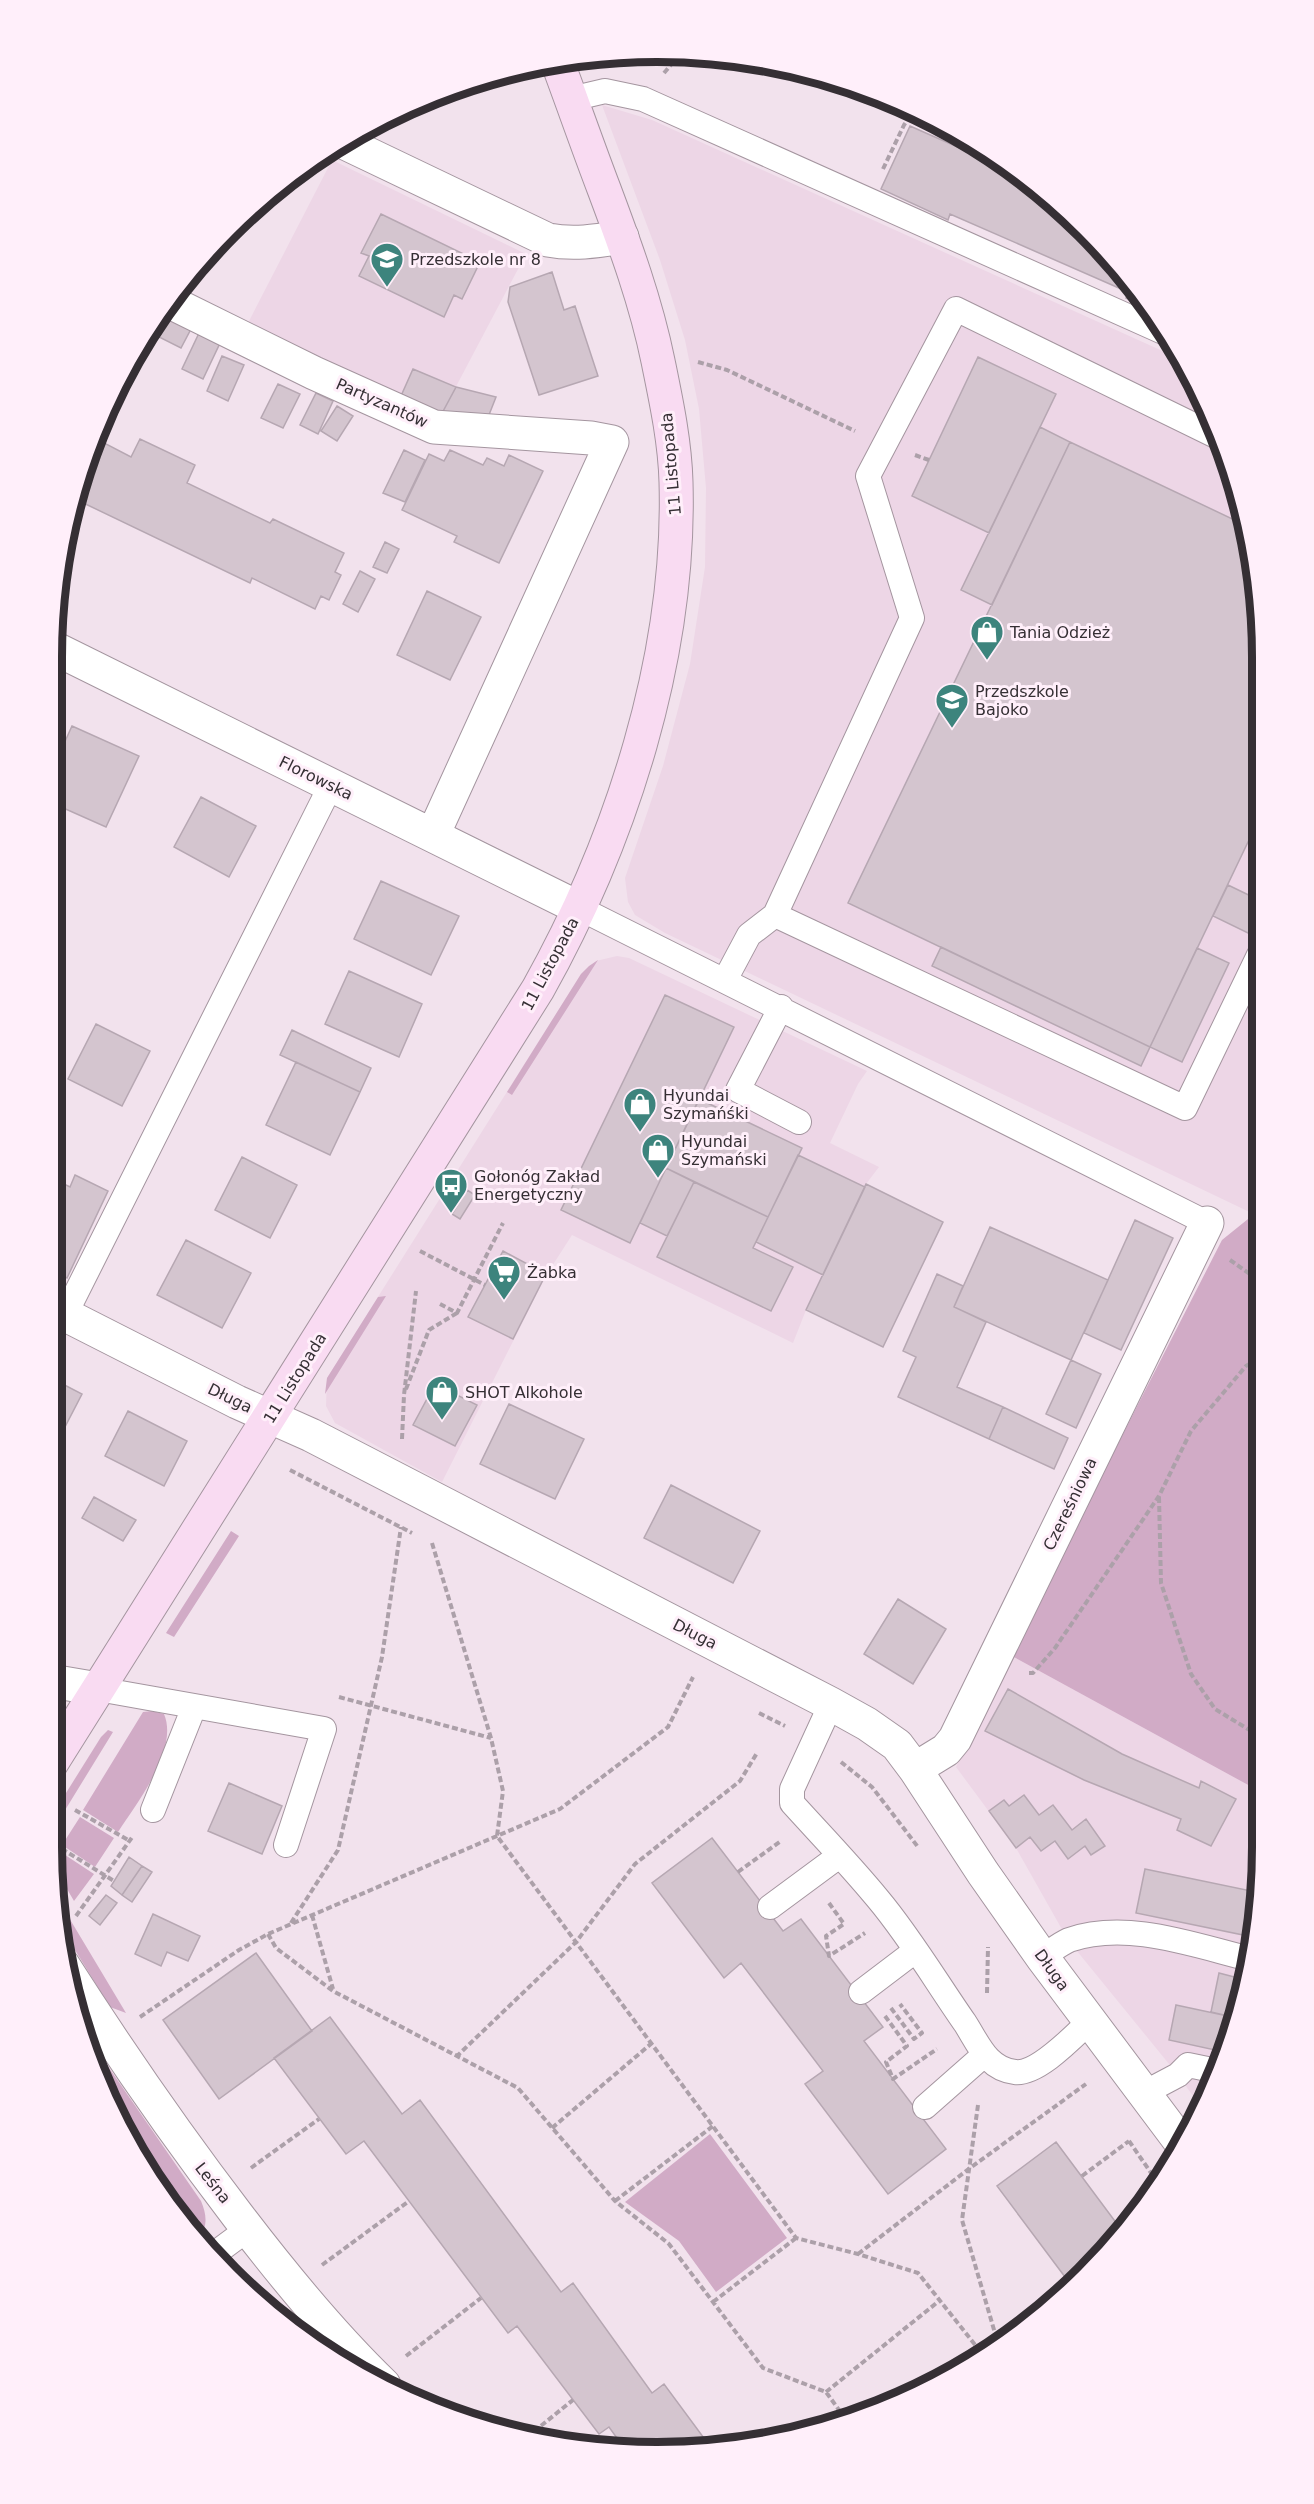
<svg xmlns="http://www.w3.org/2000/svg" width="1314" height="2504" font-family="'DejaVu Sans',sans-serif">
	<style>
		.built { fill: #edd6e6 }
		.green { fill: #d1abc6 }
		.building { fill: #d4c5cf; stroke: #b6a7b2; stroke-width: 1.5 }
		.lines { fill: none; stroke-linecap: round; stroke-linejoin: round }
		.lane-casing { stroke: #a4959f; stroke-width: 26 }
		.street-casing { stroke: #a4959f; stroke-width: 35 }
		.secondary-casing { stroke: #a4959f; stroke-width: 35 }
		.path { stroke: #aca0a9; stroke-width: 4; stroke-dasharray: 6 3; stroke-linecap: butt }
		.lane { stroke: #fff; stroke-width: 24 }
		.street { stroke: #fff; stroke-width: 33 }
		.secondary { stroke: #f9dbf2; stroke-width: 33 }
		.labels { text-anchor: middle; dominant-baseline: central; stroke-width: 6; stroke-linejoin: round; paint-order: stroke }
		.poi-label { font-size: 16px; fill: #352f34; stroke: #ffeffa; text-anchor: start }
		.street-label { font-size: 16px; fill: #352f34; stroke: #ffeffa }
		.rim { fill: none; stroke: #352f34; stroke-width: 8 }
	</style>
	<rect width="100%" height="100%" fill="#f2e2ed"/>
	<path class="built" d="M602,105l50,15 526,238 39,67 41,153 2,639 -595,-284 -30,-18 -7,-13 -3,-24 38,-112 27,-102 15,-97 1,-79 -7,-79 -14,-69 -25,-80z
		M332,160l194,94 -85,161 -193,-92z
		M617,956l12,2 238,113 -9,13 -28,59 49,24 -13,17 -60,126 -13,33 -221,-108 -25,39 -105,208 -107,-59 -9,-17 1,-28 254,-404 15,-13z
		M1010,1655l251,137 1,94 -20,118 -39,106 -25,-35 -110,-135 -52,-92 -60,-81z"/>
	<path class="green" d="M598,960l-86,135 -5,-3 74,-118 8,-8z
		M1253,1215l7,2 1,575 -251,-137 212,-415z
		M386,1296l-61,98 2,-16 51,-81z
		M231,1531l8,5 -65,101 -8,-4z
		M152,1711l12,3c15,35 -27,89 -46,118l-35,-22 60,-98z
		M108,1730l5,2 -62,101v-16l50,-80z
		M80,1817l34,21 -19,29 -33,-22z
		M59,1851l35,23 -20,27 -21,-36 -1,-4z
		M56,1896l70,117 -16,-6 -51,-83z
		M78,2023l123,178c6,15 7,25 -3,39l-22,-24 -44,-66 -49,-108z
		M710,2134l77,104 -71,54 -37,-51 -54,-39z"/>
	<path class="building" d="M910,126l61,27 2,-6 7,3 76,51 82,87 11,20 -23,-10 2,-6 -178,-78 -2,6 -67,-31z
		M381,214l99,48 -18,37 -8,-4 -10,22 -85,-41 10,-20 -8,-3z
		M552,272l12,38 11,-4 23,70 -59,19 -31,-93 2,-15z
		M170,316l22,11 -11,21 -22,-11z
		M200,331l21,10 -18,38 -21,-10z
		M222,356l22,9 -16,36 -21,-10z
		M978,357l78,37 -67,139 -77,-37z
		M413,369l43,18 -15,28 -40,-19z
		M278,384l22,10 -17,34 -22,-10z
		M456,387l40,10 -9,23 -46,-5z
		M316,393l17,8 -15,33 -18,-9z
		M337,406l16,10 -16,25 -16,-10z
		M1040,427l30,15 -78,163 -31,-15z
		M97,433l9,5 -2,5 27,14 9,-18 55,26 -8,18 83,40 3,-4 71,34 -9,19 6,3 -12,25 -8,-4 -6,13 -63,-31 -2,5 -177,-85z
		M1070,442l173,82 15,54v243l-108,226 -302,-144z
		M404,450l21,10 -20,42 -22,-9z
		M450,450l33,15 4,-7 17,8 5,-11 34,16 -44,92 -45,-21 3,-6 -55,-26 27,-56 15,7z
		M385,542l14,7 -12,24 -14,-6z
		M360,571l15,8 -17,33 -15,-8z
		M427,591l54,26 -31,63 -53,-25z
		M72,726l67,30 -33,71 -54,-24v-33z
		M201,797l55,29 -27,51 -55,-30z
		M381,881l78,35 -28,59 -77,-36z
		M1228,885l31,15v9l-11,24 -35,-17z
		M941,947l209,100 -9,19 -209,-100z
		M1197,948l32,15 -47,99 -32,-15z
		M349,971l73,33 -23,53 -74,-33z
		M665,995l69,32 -104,216 -69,-33z
		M96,1024l54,27 -28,55 -54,-27z
		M292,1030l79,38 -11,24 -80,-37z
		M296,1062l64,30 -30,63 -64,-30z
		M699,1099l103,49 -34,69 -102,-49z
		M798,1155l67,32 -42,88 -67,-33z
		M242,1157l55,28 -27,53 -55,-28z
		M666,1168l28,14 -27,54 -27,-13z
		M75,1175l33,16 -41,87 -15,-8v-92l18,9z
		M694,1182l74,35 -15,31 40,19 -22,44 -114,-54z
		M866,1184l77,38 -60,125 -77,-37z
		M467,1190l8,5 -15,24 -8,-5z
		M1135,1220l38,18 -52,112 -37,-17z
		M990,1227l118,53 -37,80 -117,-53z
		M186,1240l65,33 -29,55 -65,-33z
		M503,1251l43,23 -33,65 -45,-22z
		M937,1274l26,12 -9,21 32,15 -29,65 46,20 -14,32 -91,-42 18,-40 -13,-6z
		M1071,1360l30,14 -25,54 -30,-14z
		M51,1378l31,16 -29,56 -2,-1z
		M435,1384l42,21 -22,41 -42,-21z
		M509,1404l75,35 -29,60 -75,-35z
		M1003,1407l65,31 -14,31 -65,-30z
		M128,1411l59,30 -23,45 -59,-30z
		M671,1485l89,46 -27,52 -89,-45z
		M94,1497l42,23 -13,21 -41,-23z
		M898,1599l48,30 -33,55 -49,-30z
		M1008,1689l114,65 77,34 2,-7 35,18 -25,47 -34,-16 4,-11 -97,-39 -99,-49z
		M229,1783l53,23 -20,48 -54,-23z
		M1024,1795l15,20 14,-10 19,25 14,-11 19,27 -14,9 -6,-9 -17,13 -13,-18 -14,10 -11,-14 -14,11 -27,-37 15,-11 5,6z
		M712,1838l71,93 18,-12 82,108 -19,14 82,108 -58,45 -83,-110 18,-13 -82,-108 -17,15 -72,-95z
		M129,1857l13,9 -20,29 -11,-9z
		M142,1866l10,6 -20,30 -10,-7z
		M1145,1869l116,24 -8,44 -117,-24z
		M106,1895l11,8 -17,22 -11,-9z
		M153,1914l47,22 -12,25 -21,-9 -6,14 -26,-12z
		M256,1953l56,78 -93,68 -56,-79z
		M1219,1973l27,7 -4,24 -5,14 -26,-6z
		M1176,2005l61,13 -13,34 -55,-12z
		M330,2017l72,97 18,-14 141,192 12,-9 79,110 12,-9 48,65 -15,3h-70l-18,-25 -10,7 -82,-108 -9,7 -144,-192 -18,13 -72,-96z
		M1056,2142l67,90 -58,62 -5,-6 8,-7 -71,-95z"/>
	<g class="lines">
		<g class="lane-casing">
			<path id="lane" d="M571,99l34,-8 38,8 520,233
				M579,908l628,315
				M775,915l410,193 74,-153
				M725,980l24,-45 26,-20 137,-297 -44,-142 88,-167 264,129
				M781,1007l-43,83 61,32
				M65,1315l266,-530
				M98,1689l226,40 -38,116
				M831,1704l-39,85v14c29,32 59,63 86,96 32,38 59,84 87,124 13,20 22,46 50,49 22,3 58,-35 74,-50
				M153,1810l41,-103
				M770,1907l69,-51
				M1042,1957c8,-5 18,-13 27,-17 58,-20 124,5 181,19
				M861,1992l54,-41
				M1144,2093l34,-18 10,-10 29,6
				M925,2107l59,-52
				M213,2255l35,-26"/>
		</g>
		<g class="street-casing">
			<path id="street" d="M341,141l207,99c26,5 49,1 74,-3
				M168,301l146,72 120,54 157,11 21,4 -179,393
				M52,647l527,261
				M52,1308l185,94 74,33 520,269 36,20 30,21 18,24 68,104 59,84 140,187
				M51,1681l47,8
				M915,1769l31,-19 9,-11 252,-516
				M63,1965c55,86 113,170 175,251 45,59 92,117 146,169"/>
		</g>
		<g class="secondary-casing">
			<path id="secondary" d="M51,1764l487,-775c84,-150 143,-334 138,-507 -1,-40 -10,-82 -18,-121 -12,-59 -33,-116 -54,-172 -16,-42 -31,-85 -47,-128"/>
		</g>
		<path class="path" d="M664,73l17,-20
			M883,169l21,-44 11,-15
			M698,362l29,8 128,61
			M915,455l14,5
			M420,1251l65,34
			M1230,1260l24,17 6,-1
			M440,1304l17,9 46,-90
			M406,1389l23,-59 28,-17
			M402,1439l2,-44 12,-104
			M290,1470l122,63
			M1159,1497l2,86 30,91 24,35 46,28
			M432,1543l59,195 12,53 -6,45 299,402 62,16 60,19 66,83
			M1029,1673h4l22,-25 104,-152 32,-65 55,-65 14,-8
			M339,1697l152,41
			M759,1713l26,13
			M841,1762l31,25 46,60
			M75,1810l55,31
			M54,1844l60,37
			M738,1872l43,-31
			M829,1903l15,21 -18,12 3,20 36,-23
			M312,1915l21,74
			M76,1916l57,-80
			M291,1923l47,-73 44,-193 19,-130
			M268,1934l8,14 57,43 185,97 97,113 54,43 94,124 63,24 21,29
			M987,1993l1,-46
			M891,2008l23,31 8,-6 -22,-29
			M885,2016l22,30 -21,16 7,17 44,-30
			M140,2017l99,-67 29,-16 292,-125 108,-82 25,-50
			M456,2057l120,-115 59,-78 105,-83 17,-28
			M978,2105l-16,115 37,127
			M552,2128l100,-85
			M1129,2141l29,42
			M251,2168l68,-49
			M1082,2176l47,-35
			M615,2201l98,-75
			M858,2254l112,-86 116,-84
			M322,2265l87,-64
			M713,2302l83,-64
			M406,2356l75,-58
			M826,2392l113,-91
			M527,2437l46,-37"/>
		<use href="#lane" class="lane"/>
		<use href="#street" class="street"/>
		<use href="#secondary" class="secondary"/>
	</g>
	<defs>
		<g id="school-pin" transform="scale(1.725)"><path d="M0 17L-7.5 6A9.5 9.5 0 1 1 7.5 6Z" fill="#3d847d" stroke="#ffeffa"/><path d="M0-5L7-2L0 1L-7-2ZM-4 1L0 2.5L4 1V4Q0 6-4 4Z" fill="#fff"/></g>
		<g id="shop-pin" transform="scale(1.725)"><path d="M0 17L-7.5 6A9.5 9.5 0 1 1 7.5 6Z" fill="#3d847d" stroke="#ffeffa"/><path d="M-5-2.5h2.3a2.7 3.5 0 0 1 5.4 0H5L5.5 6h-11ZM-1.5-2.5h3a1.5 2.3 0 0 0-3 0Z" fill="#fff"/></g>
		<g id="bus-pin" transform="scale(1.725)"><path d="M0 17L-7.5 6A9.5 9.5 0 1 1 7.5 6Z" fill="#3d847d" stroke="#ffeffa"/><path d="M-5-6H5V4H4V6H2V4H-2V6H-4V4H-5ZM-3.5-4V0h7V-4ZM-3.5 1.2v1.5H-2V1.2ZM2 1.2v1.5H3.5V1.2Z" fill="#fff"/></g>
		<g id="supermarket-pin" transform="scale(1.725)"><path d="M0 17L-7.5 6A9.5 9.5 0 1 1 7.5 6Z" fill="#3d847d" stroke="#ffeffa"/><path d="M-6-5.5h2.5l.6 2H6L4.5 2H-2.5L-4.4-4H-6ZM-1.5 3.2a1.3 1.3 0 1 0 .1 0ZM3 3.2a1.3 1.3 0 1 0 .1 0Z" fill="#fff"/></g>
	</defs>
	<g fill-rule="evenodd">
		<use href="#school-pin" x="387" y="259"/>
		<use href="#shop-pin" x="987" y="632"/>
		<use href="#school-pin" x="952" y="700"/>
		<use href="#shop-pin" x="640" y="1104"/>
		<use href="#shop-pin" x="658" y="1150"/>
		<use href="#bus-pin" x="451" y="1185"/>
		<use href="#supermarket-pin" x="504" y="1272"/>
		<use href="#shop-pin" x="442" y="1392"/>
	</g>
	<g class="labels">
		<g class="poi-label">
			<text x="410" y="259">Przedszkole nr 8</text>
			<text x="1010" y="632">Tania Odzież</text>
			<text x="975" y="691">Przedszkole<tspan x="975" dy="18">Bajoko</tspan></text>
			<text x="663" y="1095">Hyundai<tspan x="663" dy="18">Szymańśki</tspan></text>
			<text x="681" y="1141">Hyundai<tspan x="681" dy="18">Szymański</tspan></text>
			<text x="474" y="1176">Gołonóg Zakład<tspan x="474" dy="18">Energetyczny</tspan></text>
			<text x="527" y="1272">Żabka</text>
			<text x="465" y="1392">SHOT Alkohole</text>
		</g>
		<g class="street-label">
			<text transform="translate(382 403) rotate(24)">Partyzantów</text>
			<text transform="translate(671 464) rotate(-95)">11 Listopada</text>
			<text transform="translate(316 778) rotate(26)">Florowska</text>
			<text transform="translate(550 964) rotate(-62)">11 Listopada</text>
			<text transform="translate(295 1378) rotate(-58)">11 Listopada</text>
			<text transform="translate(230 1398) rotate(26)">Długa</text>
			<text transform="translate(1070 1504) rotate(-64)">Czereśniowa</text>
			<text transform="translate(695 1634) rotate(27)">Długa</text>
			<text transform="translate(1052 1970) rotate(54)">Długa</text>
			<text transform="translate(213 2183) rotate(52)">Leśna</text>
		</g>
	</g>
	<path d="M0 0H1314V2504H0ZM657 62H657A595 595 0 0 1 1252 657V1847A595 595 0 0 1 657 2442H657A595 595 0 0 1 62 1847V657A595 595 0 0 1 657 62Z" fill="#ffeffa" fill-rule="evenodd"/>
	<path class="rim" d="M657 62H657A595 595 0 0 1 1252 657V1847A595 595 0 0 1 657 2442H657A595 595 0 0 1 62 1847V657A595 595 0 0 1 657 62Z"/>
</svg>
